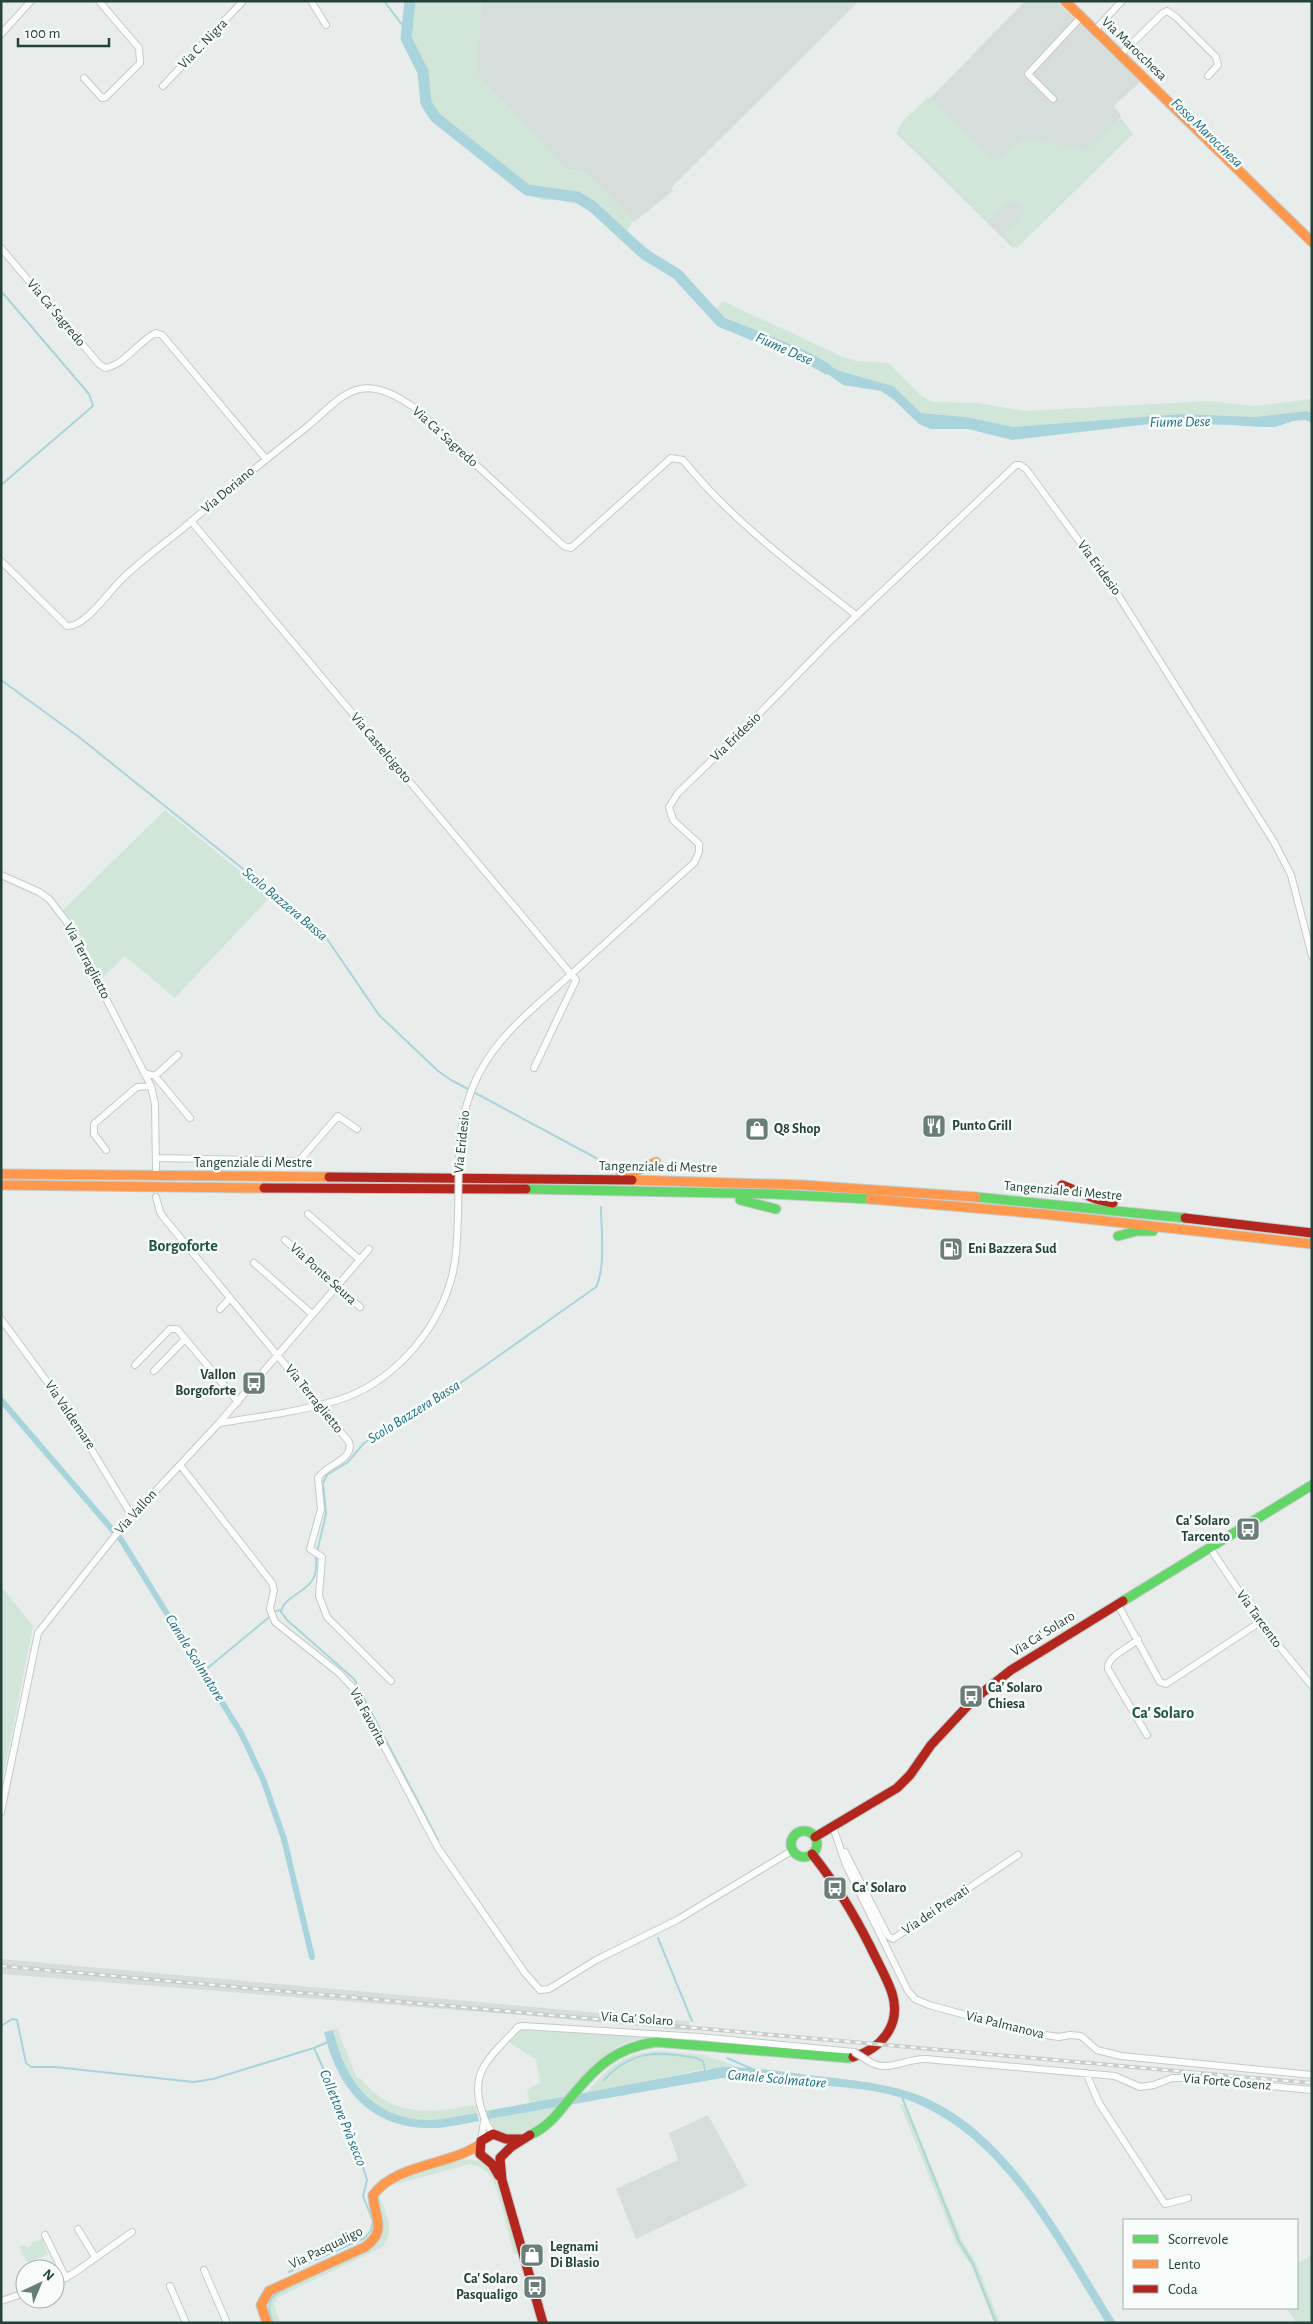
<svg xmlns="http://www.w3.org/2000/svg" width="1313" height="2324" font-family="'Alegreya Sans',sans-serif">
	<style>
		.built { fill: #d6dedb }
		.green { fill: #d1e6d8 }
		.water { fill: #a9d4db }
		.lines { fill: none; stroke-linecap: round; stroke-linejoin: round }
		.stream { stroke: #a9d4db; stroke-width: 2 }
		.canal { stroke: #a9d4db; stroke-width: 6 }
		.river { stroke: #a9d4db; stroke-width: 11 }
		.street-casing { stroke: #c5cac8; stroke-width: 8 }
		.fast-casing { stroke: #c3cbc8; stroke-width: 11 }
		.slow-casing { stroke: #c3cbc8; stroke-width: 11 }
		.jam-casing { stroke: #c3cbc8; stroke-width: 11 }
		.street { stroke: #fcfcfc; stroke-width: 6 }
		.fast { stroke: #63d668; stroke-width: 9 }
		.slow { stroke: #ff974d; stroke-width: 9 }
		.jam { stroke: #b3261e; stroke-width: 9 }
		.rail-casing { stroke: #c9cdcc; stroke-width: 4 }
		.rail { stroke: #f7fbf9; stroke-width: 2; stroke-dasharray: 5.5; stroke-linecap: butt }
		.street-bridge-casing { stroke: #c5cac8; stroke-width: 8; stroke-linecap: butt }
		.street-bridge { stroke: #fcfcfc; stroke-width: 6 }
		.labels { text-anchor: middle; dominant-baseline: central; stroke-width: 5; stroke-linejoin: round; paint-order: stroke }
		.street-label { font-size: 14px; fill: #24423a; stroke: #f7fbf9 }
		.poi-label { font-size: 14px; font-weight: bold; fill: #24423a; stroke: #f7fbf9; text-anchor: start }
		.water-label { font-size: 15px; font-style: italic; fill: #1c6f80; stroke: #f7fbf9 }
		.quarter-label { font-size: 16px; font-weight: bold; fill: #1f5548; stroke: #f7fbf9 }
	</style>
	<rect width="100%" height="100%" fill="#e8edeb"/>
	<path class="built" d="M481,1h378l-188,187 2,3 -39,31 -50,-51 -17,-1 -4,-4 -87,-93z
		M1025,1h31l56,54 15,12 -1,1 14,14 -26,24 6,8 1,3 -7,8 7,9 -108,114 -117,-115z
		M1,1959l688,62 1,10 -169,-16 -520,-41z
		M708,2115l39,71 -111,53 -20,-50 62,-29 -9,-27z"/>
	<path class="green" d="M407,1h74l-5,72 87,93 4,4 17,1 49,49 -6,11 31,26 -35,-17 -28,-26 -18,-10 -21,-4h-14l-23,-9 -86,-70 2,-4 -9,-3 -3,-7 -5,-38 -16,-33z
		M928,97l67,64 30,-23 61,12 35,-32 12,16 -116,114 -13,-13 21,-24 -7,-10 -8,1 -22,18 -90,-89 4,-9z
		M666,262l17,10 33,37 7,-8 120,56 13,4 33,2 33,33 11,6 44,1 49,8 182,-10 47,5 56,-7 1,14 -6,-2 -52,6 -74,-3 -167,13 -47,-10 -45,-4 -28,-27 -53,-15 -50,-24 -41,-17 -34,-19 -29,-35z
		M165,810l106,86 -96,102 -50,-42 -23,22 -26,-50 -13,-18z
		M1,1586l32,40 -32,162z
		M337,2028l20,50h3c32,40 70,35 116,27l1,8c-16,2 -33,7 -49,7 -56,-1 -83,-40 -95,-90z
		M524,2029l135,8 -24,3 -17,6 -26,21 -26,29 -36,7 -3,-13 13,-7 -4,-24 -28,-17 8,-10z
		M661,2051l43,4 37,13 -36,1 -119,24c24,-27 38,-41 75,-42z
		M900,2104l6,1 56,135 14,23 24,60h-6l-23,-58 -15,-22z
		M557,2106l-19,19 -25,11 -6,-1 -16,-9 2,-3 -5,-4z
		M466,2159l17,3 11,12 24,80h-4c-5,-17 -15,-66 -24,-78 -5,-7 -12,-10 -20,-12l-81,22 -8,7 -1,4c7,19 16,35 1,51l-103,49 -4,7 6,19h-10c-5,-12 -6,-18 1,-30l106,-51c14,-14 -1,-28 0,-44l11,-16z
		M42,2238l6,16 -19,8 -3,-1 -6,-14 5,-2 1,3 6,-3 -1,-2z
		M1312,2255v68h-16l-9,-15h10v-45z"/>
	<path class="water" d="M806,354l34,17 53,15 28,27 45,4 47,10 167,-13 74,3 52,-6 6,2v10l-7,-3 -12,1 -18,6h-15l-28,-2 -74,-2 -146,17 -44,-11h-37l-12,-5 -25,-24 -13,-9 -38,-6 -22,-16z
		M333,2030c12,50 39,89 95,90 16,0 33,-5 49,-7l2,8c-17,3 -35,8 -53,7 -59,-2 -89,-42 -102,-96z
		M722,2067c32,0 64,5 95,9 35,4 71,7 104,20 91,37 145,148 195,227h-10c-49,-78 -97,-178 -186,-218 -32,-15 -69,-17 -103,-20 -32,-3 -63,-7 -95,-7l-234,41 -2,-8z"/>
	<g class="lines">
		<path class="stream" d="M384,1l22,29
			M1,291l88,103 4,12 -92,79
			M1,680l78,57 244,196 56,82 59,56 13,9 145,78 4,3 1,9
			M317,1552l9,-38 -3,-31 4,-8 21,-13 16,-19 71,-42 161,-114c10,-20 5,-58 5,-80
			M316,1556c0,7 1,14 -2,21 -6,15 -30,19 -33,35l6,8 67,59 84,161
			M276,1611l5,-1
			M204,1671l64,-53
			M658,1938l34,83
			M1,2026l11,-7 5,1 9,43 5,4h24l139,15 19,-3 101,-31
			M727,2058l30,13
			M604,2080c27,-30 54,-29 92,-22l7,3 2,9
			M902,2097l57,144 14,23 23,59
			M315,2260l50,-22 6,-8 2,-9 -10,-25 4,-16 -10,-32 -9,-25 -34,-75 14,-6
			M289,2272l21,-10
			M273,2323c-10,-24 0,-29 20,-38"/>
		<path class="canal" d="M1,1400l121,141 119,192 22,46 21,60 28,118"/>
		<path class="river" d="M410,1l-4,37 17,34 3,31 9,14 92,73 50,7 15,9 52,48 33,20 44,48 81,33 25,14"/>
		<g class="street-casing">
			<path id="street" d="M311,1l15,24
				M1095,30l27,-29
				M1,34l30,-33
				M1120,55l43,-42 4,-2 9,6 40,40 2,8 -10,11
				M84,78l18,20 4,-1 34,-34 -1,-15 -40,-47
				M163,86l80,-85
				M1053,99l-25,-25 53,-57
				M1,248l98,116 6,4c20,-3 33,-27 51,-35l6,2 104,124
				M191,521l385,459 -42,88
				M1,561l66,65c18,1 40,-32 53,-45 19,-19 41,-35 61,-51 42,-36 84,-70 127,-104 15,-12 32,-33 52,-37 19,-4 41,9 56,20l139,129 9,8 7,2 100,-90 12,2c49,61 113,108 174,156
				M1,875l38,17 10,7 17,22 85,165 4,18 1,65
				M145,1073l10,3 35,42
				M155,1076l23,-21
				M106,1150l-12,-16v-10l43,-37 14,-1
				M459,1150c2,-28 8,-55 22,-80 20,-37 55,-64 86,-92 42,-38 84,-77 127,-115l5,-11v-8l-26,-24 -4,-13 9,-14 70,-68 85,-87 183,-173h4l6,4 87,118 161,255 17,33 21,81
				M156,1158l143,3 39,-45 19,13
				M156,1197l4,15 4,6 185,224c6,18 -24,23 -31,36l3,31 -11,40 12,8 -3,39 8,21 64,64
				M308,1214l52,46
				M285,1240l75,67
				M254,1263l58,51
				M220,1309l10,-11
				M1,1319l64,87 67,110
				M135,1365l35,-36h7l61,73
				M154,1371l31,-32
				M219,1423c38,-6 78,-11 116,-22 55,-16 100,-66 116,-121 6,-21 6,-42 7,-64
				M180,1465l92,118 2,7 -4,19 5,13 64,51 15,16 84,159 87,125 15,17 9,-1 47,-29 81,-40 116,-70
				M1210,1548l51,76 51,62
				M1118,1605l42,77 6,2 94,-62
				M1138,1639c-8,9 -32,17 -30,30l39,66
				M1,1812l37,-179 84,-106 97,-104 150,-174
				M833,1827l13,38 62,126 7,8 14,6 103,28 27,4 11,-2 11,1 16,14 24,6 191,19
				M845,1852l43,84 5,3 125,-84
				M870,2062c18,11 36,-4 56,-3l189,17 25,11 14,-2 18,-7h12l128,12
				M1086,2073l13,30 66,101 23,-6
				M496,2135c-10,-7 -11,-16 -15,-27 -12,-39 13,-54 37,-81l5,-1 177,11 154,15
				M481,2141l3,-20
				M78,2229l17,28
				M45,2235l21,43
				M204,2270l23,53
				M55,2283l19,-10 58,-41
				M170,2286l16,37
				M1,2301l24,-8"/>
		</g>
		<g class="fast-casing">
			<path id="fast" d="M526,1189l247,5 97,5
				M976,1197l209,21
				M740,1200l36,9
				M1118,1236l19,-5h16
				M1123,1601l189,-116
				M791 1844a13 13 0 1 1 26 0a13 13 0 1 1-26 0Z
				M530,2135c16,-7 26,-19 37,-33 27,-32 45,-54 89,-60l192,16 5,-1"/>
		</g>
		<g class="slow-casing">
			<path id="slow" d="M1065,1l247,241
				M1,1174l328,3
				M621,1174l14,-2 21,-10
				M632,1180l170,5 174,12
				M1,1185l263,3
				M870,1199l173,15 269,30
				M267,2323l-6,-18 8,-14 96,-44c23,-17 9,-29 8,-52 23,-31 74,-29 106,-50"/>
		</g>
		<g class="jam-casing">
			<path id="jam" d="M329,1177l303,3
				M1062,1185l34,14 17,4
				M264,1188l262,1
				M1185,1218l127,15
				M815,1837l82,-49 13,-13 21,-30 42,-45 38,-30 112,-69
				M812,1854c24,30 42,60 59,94 7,15 16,30 21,45 10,32 -11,56 -39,64
				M530,2135l-19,12 -11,11 2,22 41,143
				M499,2176l-7,-12 -12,-10 1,-13 12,-7 13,5h16"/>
		</g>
		<use href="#street" class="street"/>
		<use href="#fast" class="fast"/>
		<use href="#slow" class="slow"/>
		<use href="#jam" class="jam"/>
		<g class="rail-casing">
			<path id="rail" d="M1,1966l1311,117"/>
		</g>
		<use href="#rail" class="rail"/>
		<g class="street-bridge-casing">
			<path id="street-bridge" d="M458,1216l1,-66
				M854,2052l16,10"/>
		</g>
		<use href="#street-bridge" class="street-bridge"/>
	</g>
	<defs>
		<g id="restaurant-square" transform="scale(1.25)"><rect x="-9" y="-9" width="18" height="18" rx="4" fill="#697e78" stroke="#f7fbf9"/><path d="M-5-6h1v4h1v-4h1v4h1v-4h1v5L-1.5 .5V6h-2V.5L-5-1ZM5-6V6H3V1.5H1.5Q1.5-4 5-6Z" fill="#fff"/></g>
		<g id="shop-square" transform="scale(1.25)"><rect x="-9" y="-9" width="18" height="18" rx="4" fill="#697e78" stroke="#f7fbf9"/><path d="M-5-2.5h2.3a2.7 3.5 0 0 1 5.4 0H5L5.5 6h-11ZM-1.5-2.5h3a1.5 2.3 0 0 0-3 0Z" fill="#fff"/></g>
		<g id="fuel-square" transform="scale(1.25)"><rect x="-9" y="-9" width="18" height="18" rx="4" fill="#697e78" stroke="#f7fbf9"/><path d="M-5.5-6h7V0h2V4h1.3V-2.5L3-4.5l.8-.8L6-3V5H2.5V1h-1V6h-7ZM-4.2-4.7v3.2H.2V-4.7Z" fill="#fff"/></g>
		<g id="bus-square" transform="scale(1.25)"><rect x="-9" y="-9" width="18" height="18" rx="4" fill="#697e78" stroke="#f7fbf9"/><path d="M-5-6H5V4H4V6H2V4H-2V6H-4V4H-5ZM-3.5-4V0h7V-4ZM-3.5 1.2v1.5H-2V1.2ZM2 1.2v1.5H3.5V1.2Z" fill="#fff"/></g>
	</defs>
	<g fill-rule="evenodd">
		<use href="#restaurant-square" x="934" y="1126"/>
		<use href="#shop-square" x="757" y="1129"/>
		<use href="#fuel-square" x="951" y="1249"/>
		<use href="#bus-square" x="254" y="1383"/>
		<use href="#bus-square" x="1248" y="1529"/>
		<use href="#bus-square" x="971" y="1696"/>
		<use href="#bus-square" x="835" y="1888"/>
		<use href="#shop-square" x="532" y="2255"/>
		<use href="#bus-square" x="535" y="2287"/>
	</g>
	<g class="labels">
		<g class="street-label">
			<text transform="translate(203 44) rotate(-46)">Via C. Nigra</text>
			<text transform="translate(1134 49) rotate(44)">Via Marocchesa</text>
			<text transform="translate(56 313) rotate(50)">Via Ca' Sagredo</text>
			<text transform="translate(445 437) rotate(42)">Via Ca' Sagredo</text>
			<text transform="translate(228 490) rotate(-40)">Via Doriano</text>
			<text transform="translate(1099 568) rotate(54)">Via Eridesio</text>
			<text transform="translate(736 737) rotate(-44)">Via Eridesio</text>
			<text transform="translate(381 748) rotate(50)">Via Castelcigoto</text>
			<text transform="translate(87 961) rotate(62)">Via Terraglietto</text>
			<text transform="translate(462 1142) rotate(-84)">Via Eridesio</text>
			<text x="253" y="1163">Tangenziale di Mestre</text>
			<text transform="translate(658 1167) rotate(1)">Tangenziale di Mestre</text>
			<text transform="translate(1063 1191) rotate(5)">Tangenziale di Mestre</text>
			<text transform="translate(323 1274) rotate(42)">Via Ponte Seura</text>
			<text transform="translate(314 1399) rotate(51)">Via Terraglietto</text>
			<text transform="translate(70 1415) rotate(56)">Via Valdemare</text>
			<text transform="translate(136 1512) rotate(-48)">Via Vallon</text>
			<text transform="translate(1259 1619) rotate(54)">Via Tarcento</text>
			<text transform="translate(1043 1634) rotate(-32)">Via Ca' Solaro</text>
			<text transform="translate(368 1717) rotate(62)">Via Favorita</text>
			<text transform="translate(936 1910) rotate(-34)">Via dei Prevati</text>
			<text transform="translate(637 2019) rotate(4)">Via Ca' Solaro</text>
			<text transform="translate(1005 2025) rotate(14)">Via Palmanova</text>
			<text transform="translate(1227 2082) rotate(5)">Via Forte Cosenz</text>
			<text transform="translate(326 2248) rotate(-26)">Via Pasqualigo</text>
		</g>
		<g class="poi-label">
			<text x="952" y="1126">Punto Grill</text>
			<text x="774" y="1129">Q8 Shop</text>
			<text x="968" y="1249">Eni Bazzera Sud</text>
			<text x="236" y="1375" text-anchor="end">Vallon<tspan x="236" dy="16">Borgoforte</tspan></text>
			<text x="1230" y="1521" text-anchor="end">Ca' Solaro<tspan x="1230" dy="16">Tarcento</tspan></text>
			<text x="988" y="1688">Ca' Solaro<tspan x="988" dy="16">Chiesa</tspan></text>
			<text x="852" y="1888">Ca' Solaro</text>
			<text x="550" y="2247">Legnami<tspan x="550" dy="16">Di Blasio</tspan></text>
			<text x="518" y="2279" text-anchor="end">Ca' Solaro<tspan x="518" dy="16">Pasqualigo</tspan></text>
		</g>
		<g class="water-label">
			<text transform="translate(1207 133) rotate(44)">Fosso Marocchesa</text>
			<text transform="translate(784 349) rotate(24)">Fiume Dese</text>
			<text transform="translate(1180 422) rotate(-1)">Fiume Dese</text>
			<text transform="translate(285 904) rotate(40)">Scolo Bazzera Bassa</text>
			<text transform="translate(414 1412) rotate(-32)">Scolo Bazzera Bassa</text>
			<text transform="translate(195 1658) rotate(58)">Canale Scolmatore</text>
			<text transform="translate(777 2079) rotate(5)">Canale Scolmatore</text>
			<text transform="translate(343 2118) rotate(68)">Collettore Prà secco</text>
		</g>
		<g class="quarter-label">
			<text x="183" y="1246">Borgoforte</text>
			<text x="1163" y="1713">Ca' Solaro</text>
		</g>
	</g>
	<rect width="1313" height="2324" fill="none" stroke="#24423a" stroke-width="5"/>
	<rect x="1123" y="2219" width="175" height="90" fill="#f7fbf9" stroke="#a3b1ad"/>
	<rect x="1133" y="2235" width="25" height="8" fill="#63d668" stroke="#a3b1ad"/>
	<text x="1168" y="2244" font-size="15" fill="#24423a">Scorrevole</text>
	<rect x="1133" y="2260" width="25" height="8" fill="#ff974d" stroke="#a3b1ad"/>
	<text x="1168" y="2269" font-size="15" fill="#24423a">Lento</text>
	<rect x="1133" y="2285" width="25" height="8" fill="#b3261e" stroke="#a3b1ad"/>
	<text x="1168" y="2294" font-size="15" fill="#24423a">Coda</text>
	<g transform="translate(40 2284) rotate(44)"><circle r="24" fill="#f7fbf9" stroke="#a3b1ad"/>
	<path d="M0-4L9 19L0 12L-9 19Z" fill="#697e78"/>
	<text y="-8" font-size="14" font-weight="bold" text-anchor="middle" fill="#24423a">N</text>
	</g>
	<path d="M18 38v8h91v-8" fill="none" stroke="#24423a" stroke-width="2.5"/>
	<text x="25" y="38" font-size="15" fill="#24423a" stroke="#f7fbf9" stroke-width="4" paint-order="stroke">100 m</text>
</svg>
